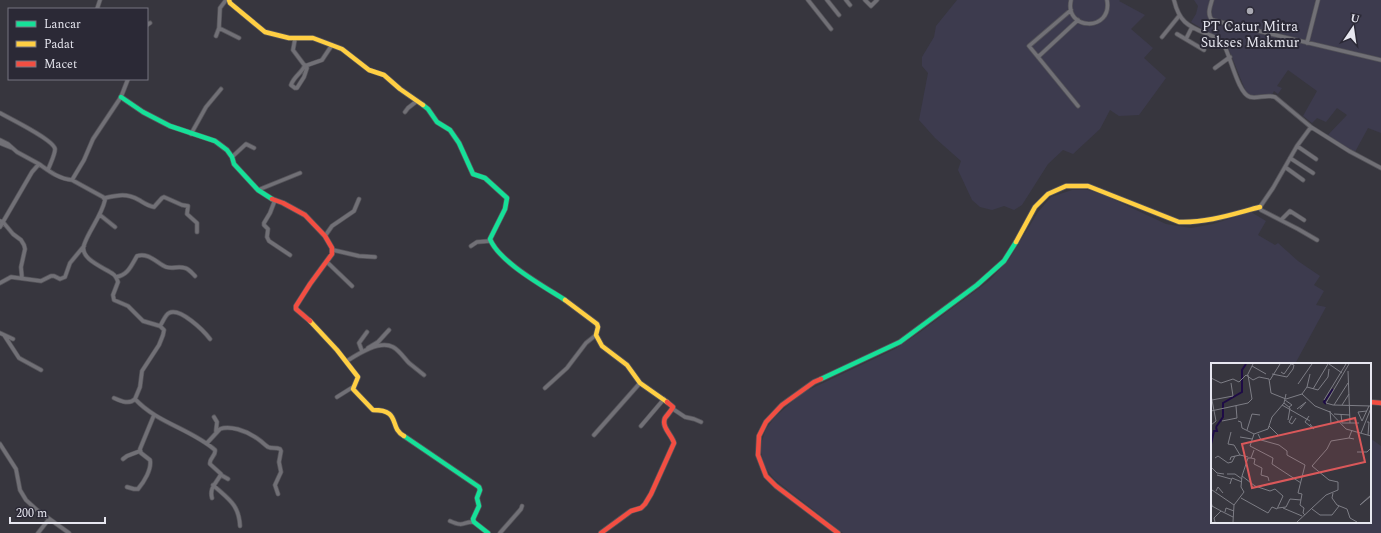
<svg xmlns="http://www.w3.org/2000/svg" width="1381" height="533" font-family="Spectral,serif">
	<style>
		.built { fill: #3d3b4e }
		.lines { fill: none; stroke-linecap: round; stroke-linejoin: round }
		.street-casing { stroke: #545359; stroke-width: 5 }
		.fast-casing { stroke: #545359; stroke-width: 6 }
		.slow-casing { stroke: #545359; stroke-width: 6 }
		.jam-casing { stroke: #545359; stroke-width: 6 }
		.street { stroke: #717076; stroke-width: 3.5 }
		.fast { stroke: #16e098; stroke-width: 4.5 }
		.slow { stroke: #ffcf43; stroke-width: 4.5 }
		.jam { stroke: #f24e42; stroke-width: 4.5 }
		.poi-dot { fill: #a9a9b2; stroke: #2b2936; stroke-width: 1.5 }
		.labels { text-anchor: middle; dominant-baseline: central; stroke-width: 4; stroke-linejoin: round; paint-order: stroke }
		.poi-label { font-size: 14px; fill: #e7e7f0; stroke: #2b2936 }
		.inset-river { fill: none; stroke: #1e0b46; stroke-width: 2 }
		.inset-road { fill: none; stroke: #7d7d85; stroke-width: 1 }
		.view { fill: #da585a; fill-opacity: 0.15; stroke: #da585a; stroke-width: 2 }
		.inset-edge { fill: none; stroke: #e7e7f0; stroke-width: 2 }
	</style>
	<rect width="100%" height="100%" fill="#37363e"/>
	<path class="built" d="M957,0h163l-1,1 26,14 -14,14 22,19 -9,10 22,20 -27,37 -20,1 -9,-6 -10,19 -27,25 -10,-4 -15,14 -26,41 -8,5 -10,-4 -12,4 -12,-3 -8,-7 -14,-30 3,-9 -26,-23 -16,-18 9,-47 -6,-7v-9l12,-20 2,-11z
		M1194,0h187v133l-13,-5 -13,24 -28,-16 20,-21 -10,-7 -11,14 -9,-4 -5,5 -9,-7 14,-25 -29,-21 -11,16 5,2 -4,6 -4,-3 -2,4 -7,-1 -13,2 -6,-4 -19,-47 -9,-7 -27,-16 5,-8 2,-8z
		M1072,190h16l16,5 62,29 25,4 22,-4 38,-12 15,9 -8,14 17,10 3,-2 20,18 22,15 -6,9 10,6 -8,14 10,2 -31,57h-83v158h158v-84l11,8v87h-538l-69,-54 -9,-12 -4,-15 1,-11 4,-12 9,-12 27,-24 93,-44 24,-16 70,-52 21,-23 28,-46 13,-15z"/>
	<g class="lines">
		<g class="street-casing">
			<path id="street" d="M226,0l-6,8 -1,20 20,10
				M808,0l23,29
				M827,0l12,15
				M846,0l4,5
				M865,0l6,6 6,-6
				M1071,0c-7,31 42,32 36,0
				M1174,0c5,21 13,26 33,34 6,2 11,4 16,9 7,11 15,51 27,54 8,2 16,-3 25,0l36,30 38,24 32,17
				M1212,0c-2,7 -5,14 0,20l169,40
				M97,9l3,-9
				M1071,10l-42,36 49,60
				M147,25l3,-2
				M1177,34l27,16
				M216,36l3,-8
				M1162,37l17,-21
				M295,39l-2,11 12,16 17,-6 10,-15
				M1186,39l6,-12
				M1307,43l11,-43
				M1038,57l40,-37
				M305,65c-3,8 -11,11 -14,20l4,3h2l7,-11 3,-9 -2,-2
				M1215,68l15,-11
				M405,112l3,-4 9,-7
				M0,113c9,5 54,27 55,36 0,6 -5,15 -7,21
				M1311,127l-14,19 -24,42 -13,19 1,3 37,19 19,11
				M191,134l15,-27 15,-18
				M0,140l8,4 9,8 22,12
				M0,143l12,5
				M1297,146l19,13
				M232,157l14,-13 8,4
				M1290,158l23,15
				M1285,167l18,13
				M72,180l31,17 2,3c-4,17 -16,30 -21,45 -5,14 21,23 29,29 3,2 4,5 5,8l-5,13 1,5 14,6 15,15 17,5 4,4 -1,5 -4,10 -17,26 -2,16 -5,12c22,24 56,30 80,51 1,6 -6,8 -5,14l11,10c-4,9 -12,13 -9,24
				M258,190l42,-17
				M105,198c13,-3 22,-5 34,2 5,3 9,6 15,7l8,-9 2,-1 18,8 6,1 -1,8 10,9v9
				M275,200l-5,13 -6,10v2l4,4 -1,8 2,4 21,14
				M100,215l15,12
				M1281,220l9,-9 14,9
				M0,221l3,1 10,12 8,6 3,5 1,4 -4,18 1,11
				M0,227l32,-55 7,-8c10,7 20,15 33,16l12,-20 9,-21 28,-42 7,-18
				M325,236l7,-10 22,-15 5,-12
				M471,246l6,-4 13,-1
				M333,250l26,6 16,1
				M327,262l25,24
				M116,277c12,-2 15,-11 21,-21 11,-4 20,7 29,11 6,2 13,-1 19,1 4,1 7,5 10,8
				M0,283l11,-6 30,4 10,-5h3l6,3 5,-2 5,-14 14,-17
				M160,326c3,-4 5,-11 9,-13 11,-6 35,18 41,26
				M0,333l13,6
				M4,335l15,23 22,12
				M368,348l10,-6 11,-12
				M362,351l-3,-8 8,-11
				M347,361c11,-7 32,-21 46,-14 7,4 11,11 16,16 5,4 10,8 15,12
				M545,388l22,-20 19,-25 10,-8
				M337,397l16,-10
				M114,398c7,3 15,7 21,1
				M673,409l12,8 9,2 7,3
				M214,417l3,5 -1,9
				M641,426l23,-27
				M594,435l46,-52
				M207,443l13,-14c10,-4 26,2 35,8 5,3 9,7 13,10 4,2 8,0 12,2l1,2 -2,11 2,10 -6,13 3,9
				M0,444l16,25 4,21 6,10 11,10 32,23
				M123,459l4,-3 13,-5
				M221,475l7,4
				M213,485c15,14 26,19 27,41
				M127,487l7,2h4c6,-7 14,-20 12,-29l-9,-7 -1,-4 14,-34
				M450,521c15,7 13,0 24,1
				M38,533l11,-14
				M500,533l21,-24 1,-3"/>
		</g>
		<g class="fast-casing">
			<path id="fast" d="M121,97l22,15 27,14 45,15 12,9 5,7 2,7 24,26 14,9
				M423,105l5,4 9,13 13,8 9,13 14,31 12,4 22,20 -2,11 -15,30c9,23 55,48 75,61
				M821,379l79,-37 77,-57 27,-24 12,-19
				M404,436l75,51 1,3 -3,8 2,8 -6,13 1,3 14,11"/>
		</g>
		<g class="slow-casing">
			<path id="slow" d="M229,0l1,3 35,29 24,6h24l29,11 27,21 15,5 16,14 23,16
				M1016,242l19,-35 13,-13 18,-8h22l91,36c28,1 54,-8 81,-15
				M565,300l32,24 1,3 -2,8 6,11 25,19 13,18 27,19
				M310,321l27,29 21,27 -5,12 20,21c29,0 15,17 31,26"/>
		</g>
		<g class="jam-casing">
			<path id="jam" d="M272,199l11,4 22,12 20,21 7,12v6l-22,30 -14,22v3l14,12
				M821,379l-7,3 -32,23 -16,17 -7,14 -1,19 8,21 10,10 62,47
				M1370,402l11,1
				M601,533l30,-22 10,-3 4,-4 6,-10 23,-51c-2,-8 -13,-16 -9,-25 3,-4 6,-7 8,-11l-6,-5"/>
		</g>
		<use href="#street" class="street"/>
		<use href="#fast" class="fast"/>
		<use href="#slow" class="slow"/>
		<use href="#jam" class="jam"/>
	</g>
	<circle class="poi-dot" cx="1250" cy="11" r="4"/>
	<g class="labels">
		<g class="poi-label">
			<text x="1250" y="26">PT Catur Mitra<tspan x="1250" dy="16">Sukses Makmur</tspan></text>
		</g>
	</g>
	<g transform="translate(1211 363)">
		<rect width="160" height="160" fill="#37363e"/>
		<path class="inset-river" d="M115,41l-2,-2 9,-13M5,64l7,-10v-14l19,-11v-22l4,-6M0,81l3,-13h3l-1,-4"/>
		<path class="inset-road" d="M118,1l13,9M138,1l-23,39 7,2 38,1M41,3l14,8M137,8l2,52M70,9l3,2 7,-10M61,11l15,3 6,-8 1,-4 -3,-1M36,13l6,-12M0,15l10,5 12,-4 6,3 7,-7 7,5 6,-3 10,2 2,14 15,6 16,-5 13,12 15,6M59,17l10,-16M87,21l14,-20M96,24l3,-13M102,26l15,-25M75,31l-2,9 -12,14 -4,12 -14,5 -4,12 23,12 -1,6 29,19M91,31l5,-7 11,3 10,-13 1,-8M0,32l5,26 -5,4M1,37l21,-4 -2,-13M74,37l7,5 -3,2M113,37l22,-36M73,40l6,5 -2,12M71,42l28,16M123,42l14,-22M131,42l7,-11M86,46l9,-7 -6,7M0,48l37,-8 4,-4 -4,-24M118,48l17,18 25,7M119,48l1,12M123,51l16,1M130,51l1,9h17M81,53l-3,6 3,2 4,-6M98,53l-4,6 9,7 -4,-5M11,58l15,-3 -1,-12M27,58l3,1 1,6 12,6M151,58l-4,-9 9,-1M151,58l7,-15M156,59h2l-1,13M58,63l9,9M36,67l5,-16 8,1M141,67l-3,8 5,1M20,69l-3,12 6,1 6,10M150,70l10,-25M47,71l3,6 18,5 8,6v4l18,10 -7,28 4,1 -2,11 4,3 -1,5 2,2M29,74l12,2M146,89h10l4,-4M4,95l3,-2 10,7 4,-1 3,-6M40,95l4,1 -1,5 8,4 -1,7 7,2 1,4M19,97l1,-3 9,-2 8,2M1,105l5,5 7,1M16,111h8l7,5M6,112l14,4M19,121l2,-6 10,4M1,127l22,15M5,128l2,-4 5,6M122,130l-1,5 5,7 10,4 3,9 7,4M160,132l-11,10 11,-9M30,135l27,15 4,-6 5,2 6,-13 -8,-7 -5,2 -15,-5 -13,-10M0,138l1,5 9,5M67,145l8,-1 4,-8 11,1M72,145l19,8M101,146l8,6h12l7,-9M14,149l1,-4 8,3M4,159l-1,-4 7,-7 12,6M22,159l1,-17 10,-13 -3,-5 1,-11 6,-18h3l3,-8M86,159l29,-27 12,-5v-8l-9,-2 -17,-14 15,-17 4,-8 18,-3"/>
		<path class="view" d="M144,55l10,44 -113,26 -10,-44z"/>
		<rect width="160" height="160" class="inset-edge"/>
	</g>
	<rect x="8" y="8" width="140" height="72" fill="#2b2936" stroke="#767580"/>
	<rect x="16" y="21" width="20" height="6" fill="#16e098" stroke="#767580"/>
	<text x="44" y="28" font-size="12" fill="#e7e7f0">Lancar</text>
	<rect x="16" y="41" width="20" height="6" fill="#ffcf43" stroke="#767580"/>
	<text x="44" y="48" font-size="12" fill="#e7e7f0">Padat</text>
	<rect x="16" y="61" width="20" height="6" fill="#f24e42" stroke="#767580"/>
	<text x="44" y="68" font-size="12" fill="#e7e7f0">Macet</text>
	<g transform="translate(1353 28) rotate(13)" stroke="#2b2936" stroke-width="3" paint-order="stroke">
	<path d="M0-3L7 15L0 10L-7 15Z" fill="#e7e7f0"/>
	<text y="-6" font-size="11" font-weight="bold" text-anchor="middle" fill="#e7e7f0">U</text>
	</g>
	<path d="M10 517v6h95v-6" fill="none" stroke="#e7e7f0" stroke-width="2"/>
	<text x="16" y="517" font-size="12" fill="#e7e7f0" stroke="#2b2936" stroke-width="3" paint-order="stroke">200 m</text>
</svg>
